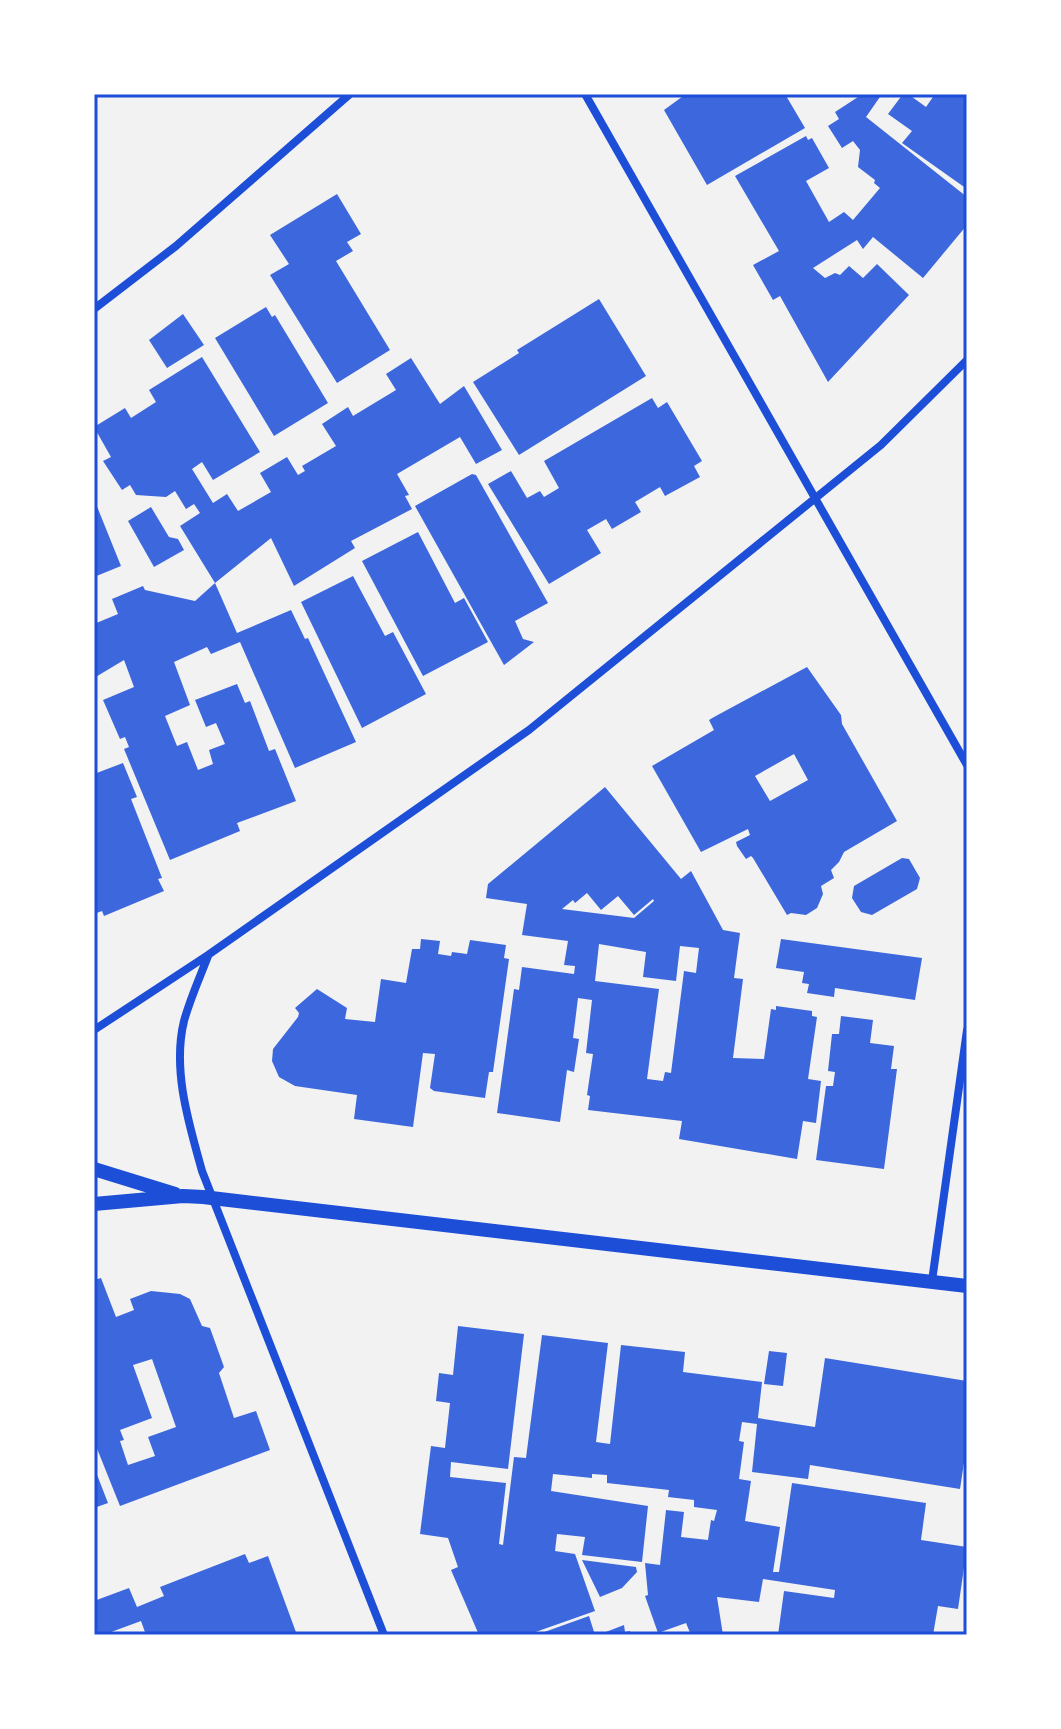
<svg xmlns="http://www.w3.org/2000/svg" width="1061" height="1729" font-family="Quicksand,sans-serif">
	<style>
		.building { fill: #3d67dc; fill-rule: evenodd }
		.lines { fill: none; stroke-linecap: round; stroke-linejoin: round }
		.minor { stroke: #1d4ed8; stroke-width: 8 }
		.tertiary { stroke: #1d4ed8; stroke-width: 14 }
		.neatline { fill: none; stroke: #1d4ed8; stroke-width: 3 }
	</style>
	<rect width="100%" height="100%" fill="#f2f2f2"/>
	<path class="building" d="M686,94h99l20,34 -98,57 -43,-75z
		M859,94h23l-16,23 101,80v28l-44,53 -50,-41 -10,12 -6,-9 -44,28 12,10 10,-5 5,2 9,-9 14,12 14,-14 32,31 -81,87 -48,-86 -7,4 -20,-35 26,-14 -44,-75 71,-40 2,4 4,-2 17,30 -23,13 23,41 15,-10 9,8 27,-32 -6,-5 1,-3 -17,-13 2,-17 -7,-9 -11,7 -14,-22 11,-7 -4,-7 23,-15z
		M903,94h5l18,13 9,-13h32v95l-65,-46 10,-12 -24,-17z
		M337,194l24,40 -14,8 6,9 -17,10 54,89 -53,33 -67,-108 19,-11 -19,-29z
		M599,299l47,77 -127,79 -46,-73 46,-29 -2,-3z
		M266,307l6,10 3,-2 53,88 -54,33 -59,-98z
		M183,314l21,31 -37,23 -18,-28z
		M202,357l58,95 -47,28 -11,-18 -10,7 21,34 14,-9 11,17 33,-19 -11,-19 27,-16 11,18 7,-4 -3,-5 34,-20 -14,-22 26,-17 5,9 43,-26 -10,-16 25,-16 29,46 24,-18 38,64 -26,14 -16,-27 -63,37 12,21 -4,1 7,13 -61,32 4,7 -61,38 -23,-48 -56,45 22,50 54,-23 14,29 3,-1 48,104 -61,26 -55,-126 -29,12 -4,-7 -33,15 16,43 -25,11 12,30 10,-4 11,28 15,-6 -4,-14 16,-6 -9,-21 -10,4 -11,-27 42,-16 8,19 5,-2 19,50 6,-2 21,52 -59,22 3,8 -70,29 -46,-111 5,-2 -4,-10 -5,2 -17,-39 31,-13 -10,-27 -30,18v-54l24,-10 -6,-15 31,-13 2,4 50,11 20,-18 -35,-57 20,-13 -6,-9 -8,5 -11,-18 -9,6 -30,-2 -6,-10 -8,5 -19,-29 8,-4 -17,-30 31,-19 6,10 25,-16 -7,-12z
		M652,398l6,10 9,-6 35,59 -8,5 6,11 -35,19 -5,-9 -25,15 6,10 -29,17 -6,-10 -19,11 14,23 -52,31 -61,-100 23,-13 16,27 13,-7 4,6 15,-9 -15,-27z
		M472,474l4,1 72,128 -33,18 8,18 11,3 -30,23 -89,-159z
		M94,499l27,67 -27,11z
		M151,507l18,30 9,2 6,11 -30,17 -26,-46z
		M418,532l37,71 9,-5 24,44 -65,34 -61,-115z
		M353,576l32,60 8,-4 33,62 -64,34 -61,-126z
		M807,667l34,48 1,9 55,97 -53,31 -5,10 -8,8 3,8 -13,8 2,8 -6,14 -11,7 -15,-2 -4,2 -34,-57 -2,-2 -5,3 -9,-13 -1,-4 14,-7 -2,-6 -47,23 -49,-86 62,-36 -5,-10 5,-3zM794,754l14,26 -38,21 -15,-25z
		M123,763l14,34 -6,2 31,79 -4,1 6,12 -60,25 -2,-5 -8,3v-140z
		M605,787l76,92 10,-8 32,59 17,3 -6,45 9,1 -10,79 31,1 7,-50 5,1v-4l36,5v5l5,1 -9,62 13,2 -5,42 -13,-2 -6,38 -118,-20 3,-18 -94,-11 2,-14 -3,-1 6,-41 -7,-1 6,-53 -14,-2 -5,40 6,1 -5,33 -7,-2 -7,52 -63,-9 17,-124 5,1 3,-23 52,7 1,-8 -11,-1 4,-24 -46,-6 5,-31 -41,-6 2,-14zM587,893l14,17 17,-14 16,19 19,-16 1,2 -20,17 -72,-9 11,-9 2,3zM599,944l47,8 -3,25 33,4 4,-35 19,2 -3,25 -12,-2 -13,102 -6,-1 -2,9 -16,-2 12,-90 -64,-8z
		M902,858l7,1 11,19 -3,11 -45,26 -11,-3 -9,-14 2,-12z
		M421,939l19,2 -2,13 13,2 1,-4 15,2 3,-14 36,5 -2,13 5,1 -16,113h-4l-4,26 -51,-7 -4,-3 5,-34 -12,-1 -10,74 -59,-8 3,-24 -62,-9 -16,-9 -7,-16 1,-12 25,-32 1,-4 -4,-5 22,-19 30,19 -2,11 30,3 6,-43 25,4 6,-34h8z
		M781,939l141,19 -7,42 -80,-12 -1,9 -27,-4 2,-9 -7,-1 2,-11 -28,-4z
		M841,1016l32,4 -3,23 24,3 -3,23h6l-13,100 -68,-9 10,-74h7l2,-14 -7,-1 4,-37h7z
		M101,1278l15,39 18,-7 -4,-11 21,-8 29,3 10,5 12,27 8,2 14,39 -5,6 15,45 22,-7 14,39 -150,56 -26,-65v-161zM152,1359l24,68 -28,10 7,19 -27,9 -8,-24 4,-1 -4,-10 32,-12 -19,-53z
		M458,1326l66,8 -16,135 -57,-7 -1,15 56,6 -7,61 4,1 11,-88 12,1 16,-123 66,8 -12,99 14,2 11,-99 64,7 -2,20 79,10 -4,36 57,9 10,-69 142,23v62l-7,46 -150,-24 -2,14 -56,-7 5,-48 -15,-2 -3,19 5,1 -5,37 12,2 -6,40 35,6 -7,45h6l13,-89 134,20 -5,37 46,7 -9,62 -20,-3 -5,29h-155l6,-44 50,7 1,-8 -72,-11 -4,23 -42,-5 6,38h-32l-5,-12 -28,10 -13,-37 3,-1 -3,-32 15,2 6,-55 18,2 -3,25 27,3 3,-20 3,1 3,-11 -23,-3v-7l-26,-3 1,-7 -62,-7v-8l-15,-1v4l-39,-4 -2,17 97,15 -6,56 -60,-7 3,-18 -28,-3 -2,17 20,3 20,57 -68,24h-48l-28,-65 7,-3 -10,-29 -28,-4 11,-88 14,2 5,-45 -14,-2 3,-28 14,2z
		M769,1351l18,2 -4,33 -19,-2z
		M94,1467l14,36 -14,5z
		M245,1554l4,9 19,-7 29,79h-151l-5,-14 -38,14h-9v-34l35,-13 8,19 27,-11 -4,-9z
		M582,1560l54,7 1,5 -15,16 -22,9z
		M589,1616l6,19h-59z
		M624,1625l1,7 5,-1 1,4h-33z"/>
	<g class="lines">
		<path class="minor" d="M585,94l382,671
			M94,309l82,-63 174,-152
			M208,956c-8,21 -18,43 -24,65 -12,49 5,103 18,150l182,464
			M94,1030l114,-75 321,-225 352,-285 86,-85
			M932,1281l35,-251"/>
		<path class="tertiary" d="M94,1169l81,25
			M94,1204l89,-8 20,1 764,89"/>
	</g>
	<rect width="1061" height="1729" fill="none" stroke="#ffffff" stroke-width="192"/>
	<rect x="96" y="96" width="869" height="1537" class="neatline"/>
</svg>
